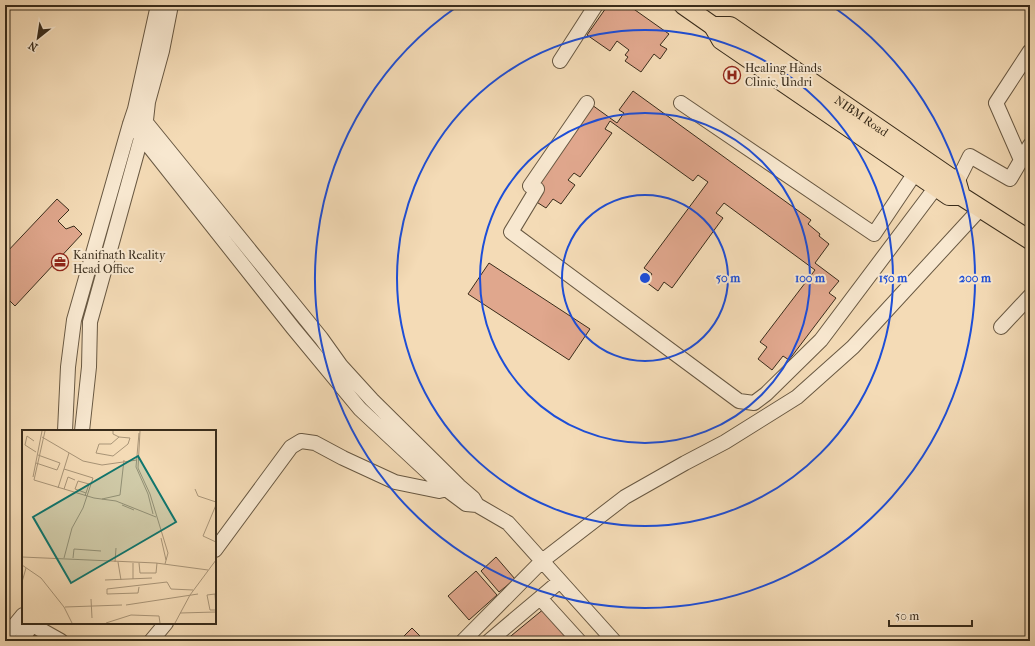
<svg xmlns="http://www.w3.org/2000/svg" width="1035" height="646" font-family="'IM FELL French Canon',serif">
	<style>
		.building { fill: #e0a78d; stroke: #392c1b }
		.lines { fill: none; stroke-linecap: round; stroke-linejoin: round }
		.minor-casing { stroke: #685842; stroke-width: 16 }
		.major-casing { stroke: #392c1b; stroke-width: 20 }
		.minor { stroke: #f8e8d0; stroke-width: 14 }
		.major { stroke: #f4dbb6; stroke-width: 18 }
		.ring { fill: none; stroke: #1d4ed8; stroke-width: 2 }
		.labels { text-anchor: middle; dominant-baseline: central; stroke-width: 4; stroke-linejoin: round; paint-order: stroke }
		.poi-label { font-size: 12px; fill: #392c1b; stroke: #f8e8d0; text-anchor: start }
		.street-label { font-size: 12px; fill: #392c1b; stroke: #f8e8d0 }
		.inset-road { fill: none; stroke: #a99578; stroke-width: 1 }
		.view { fill: #0f766e; fill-opacity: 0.15; stroke: #0f766e; stroke-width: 2 }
		.inset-edge { fill: none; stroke: #392c1b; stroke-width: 2 }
		.centre { fill: #1d4ed8; stroke: #f8e8d0; stroke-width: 2 }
		.ring-label { font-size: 12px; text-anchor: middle; font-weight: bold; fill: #1d4ed8; stroke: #f8e8d0; stroke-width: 4; stroke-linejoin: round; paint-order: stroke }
	</style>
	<rect width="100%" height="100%" fill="#f4dbb6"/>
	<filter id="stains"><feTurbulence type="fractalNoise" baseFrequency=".005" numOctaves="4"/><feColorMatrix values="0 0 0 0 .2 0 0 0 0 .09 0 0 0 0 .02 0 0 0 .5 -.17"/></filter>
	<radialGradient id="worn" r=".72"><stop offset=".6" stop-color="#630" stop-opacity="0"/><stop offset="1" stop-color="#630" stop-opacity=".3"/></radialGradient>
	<path class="building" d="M608,5h20l41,29 -9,11 7,4 -7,10 -6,-5 -13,18 -16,-11 3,-4 -3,-2 4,-5 -12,-9 -7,10 -23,-16z
		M633,91l178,129 -3,4 12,10 -1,2 10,8 -14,19 24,18 -10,12 7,5 -47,62 -6,-4 -11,14 -14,-11 9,-12 -7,-5 55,-72 -91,-67 -8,10 7,5 -51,70 -8,-6 -6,9 -12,-9 6,-8 -8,-6 64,-86 -10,-7 -5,6 -83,-60 -5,8 7,4 -32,44 -6,-4 -6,7 7,5 -14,19 -8,-5 -7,9 -11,-7v-17l57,-79 25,18 7,-10 -5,-3z
		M57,199l12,11 -11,11 8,8 8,-3 8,8 -67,72 -10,-10v-42z
		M489,263l101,66 -21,31 -101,-66z
		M496,557l19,22 -16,13 -18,-21z
		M476,571l21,24 -28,25 -21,-24z
		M545,608l25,33h-63l-1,-1z
		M412,628l13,13h-26z"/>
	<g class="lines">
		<g class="minor-casing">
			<path id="minor" d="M560,61l36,-56
				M587,103l-57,83 7,3 -26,43 228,169 15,2 12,-9 55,-54 115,-153
				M681,103l193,131 41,-61
				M135,109l186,229 20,28 31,34 87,86 14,12 4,7
				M130,124l11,12 152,192 67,81 86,80 20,15 11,1 31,18 106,118
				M1021,160l-25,-57 34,-52
				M957,182l13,-26 40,23 20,-34
				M1001,327l29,-31
				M65,431l3,-64 6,-47 56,-196 5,-15 23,-104
				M82,431l7,-64 1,-45 56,-202 2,-18 14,-51 9,-46
				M215,550l76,-103 10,-6 14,2 28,15 52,24 44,9 13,-3
				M560,581l-20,17 39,43
				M29,623l32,18
				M5,637l18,-22
				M20,641l14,-18
				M151,641l15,-18
				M463,641l79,-80 83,-64 60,-34 40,-21 72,-45 56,-50 127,-138
				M489,641l51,-43"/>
		</g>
		<g class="major-casing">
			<g id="major">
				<path id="s1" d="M683,5l30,21h17l227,156 4,14 69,44"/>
				<path d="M713,26l8,14 228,156h12"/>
			</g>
		</g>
		<use href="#minor" class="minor"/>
		<use href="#major" class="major"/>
	</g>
	<g class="ring">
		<circle cx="645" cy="278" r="83"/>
		<circle cx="645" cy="278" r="165"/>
		<circle cx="645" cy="278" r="248"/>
		<path d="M832 6A330 330 0 1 1 458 6"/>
	</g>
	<defs>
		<g id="hospital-ring" transform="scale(0.9)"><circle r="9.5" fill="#f8e8d0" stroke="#8f2418" stroke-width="1.5"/><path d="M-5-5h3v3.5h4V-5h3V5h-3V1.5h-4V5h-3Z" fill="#8f2418"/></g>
		<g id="office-ring" transform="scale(0.9)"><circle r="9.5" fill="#f8e8d0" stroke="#8f2418" stroke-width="1.5"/><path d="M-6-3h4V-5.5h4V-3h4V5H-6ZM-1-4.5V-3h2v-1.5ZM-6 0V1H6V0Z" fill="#8f2418"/></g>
	</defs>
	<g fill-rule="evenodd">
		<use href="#hospital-ring" x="732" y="75"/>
		<use href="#office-ring" x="60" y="262"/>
	</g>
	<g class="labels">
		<g class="poi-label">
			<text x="745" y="68">Healing Hands<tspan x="745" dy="14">Clinic, Undri</tspan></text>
			<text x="73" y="255">Kanifnath Reality<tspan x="73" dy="14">Head Office</tspan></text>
		</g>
		<g class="street-label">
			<text stroke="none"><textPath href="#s1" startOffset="213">NIBM Road</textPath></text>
		</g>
	</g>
	<g transform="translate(22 430)">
		<rect width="194" height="194" fill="#f4dbb6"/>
		<path class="inset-road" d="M23,1l-11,49 60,18 22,3 40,16M91,1v3l6,3 11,1 -2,6 -15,12 -17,-3 3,-9h12l8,-7M118,1l-2,37 12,26 18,59 -3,11M117,3l-3,34 12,27 5,20M20,7l41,24 19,4 35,-5M12,11l-7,-5 -2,9 11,7M14,33l21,7 3,-7 -22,-8M42,39l5,-16M11,47l9,-46M36,58l6,-19 29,9 -10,30 -11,20 -8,30M42,59l4,-12 7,3M173,59l3,7 18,6M63,66l1,-3 -11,-4 3,-8 11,3 -3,9M80,69l18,-4 4,-35M100,75l12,5M194,75l-13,31 13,6M139,108l5,22M0,127l134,6 52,7M51,128l1,-9 27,2M93,132l1,-14M96,132l3,18M111,133v16M117,133l1,10h16l1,-10M0,135l19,13 23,29 8,16M83,150l47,-2M0,152l4,-14M117,157l-1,6 -31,1v-5l60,-7 4,7 22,1M69,169l1,19M104,175l72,-11M43,177l57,-2M194,178l-1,-14 -8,1 3,15h6M158,183l36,-1M84,193l25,-8 28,1 1,7M153,193l15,-28 26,-35"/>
		<path class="view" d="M116,26l38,66 -105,61 -38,-66z"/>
		<rect width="194" height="194" class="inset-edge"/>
	</g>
	<circle cx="645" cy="278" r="6" class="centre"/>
	<g class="ring-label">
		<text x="728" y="282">50 m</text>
		<text x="810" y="282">100 m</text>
		<text x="893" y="282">150 m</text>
		<text x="975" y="282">200 m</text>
	</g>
	<rect width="1035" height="646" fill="none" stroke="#f4dbb6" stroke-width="20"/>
	<rect x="6" y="6" width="1023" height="634" fill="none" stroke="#392c1b" stroke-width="2"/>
	<rect x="10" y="10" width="1015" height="626" fill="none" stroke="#392c1b"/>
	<g transform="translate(38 38) rotate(210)" stroke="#f8e8d0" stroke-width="3" paint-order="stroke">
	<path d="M0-3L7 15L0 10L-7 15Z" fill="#392c1b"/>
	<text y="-6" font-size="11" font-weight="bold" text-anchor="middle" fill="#392c1b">N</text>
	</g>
	<path d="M889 620v6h83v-6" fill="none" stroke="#392c1b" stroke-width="2"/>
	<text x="895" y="620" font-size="12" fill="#392c1b" stroke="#f8e8d0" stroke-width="3" paint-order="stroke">50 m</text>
	<rect width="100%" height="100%" filter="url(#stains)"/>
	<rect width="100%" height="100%" fill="url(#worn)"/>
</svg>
